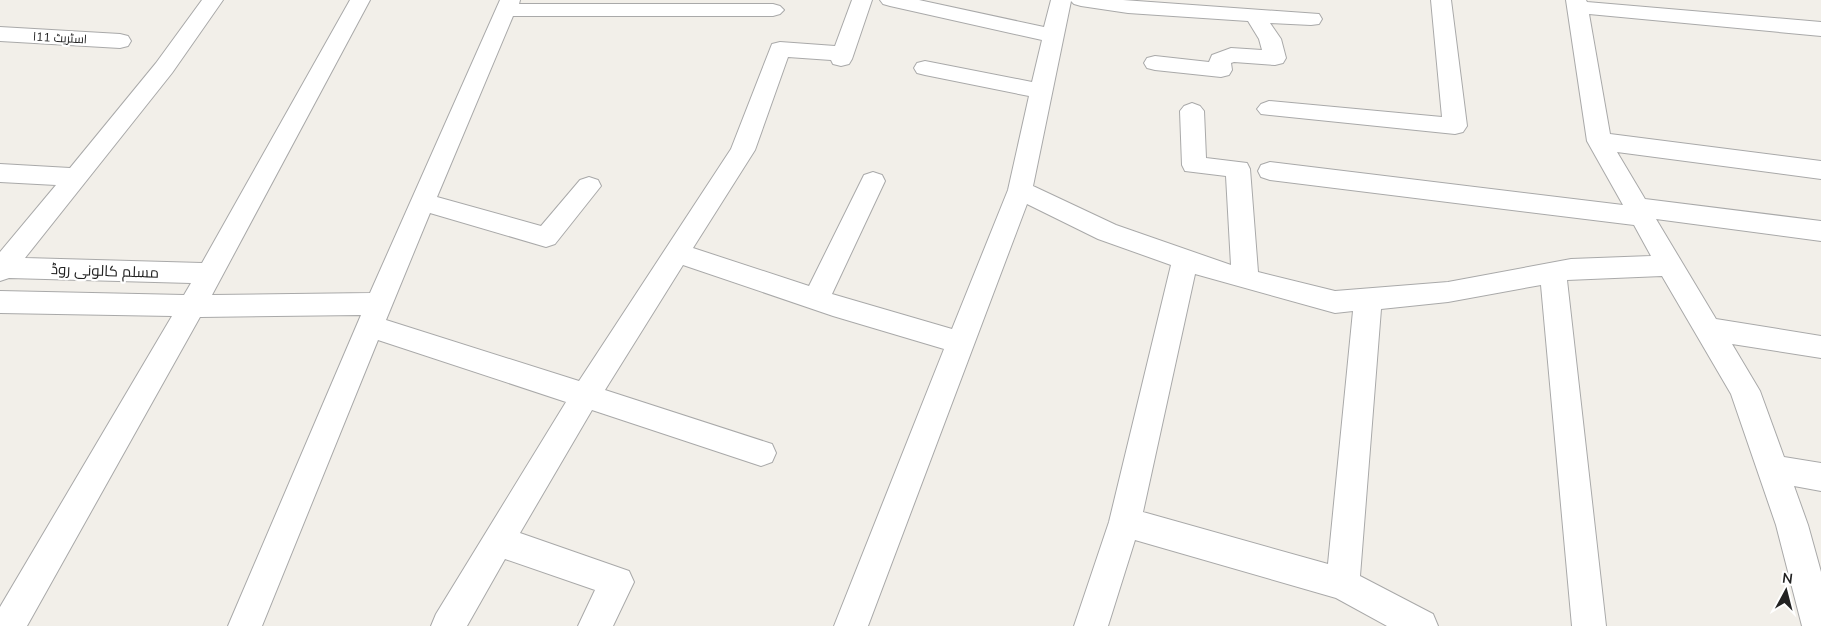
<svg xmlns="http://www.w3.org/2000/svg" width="1821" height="626" font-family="'Nunito Sans',Cairo,sans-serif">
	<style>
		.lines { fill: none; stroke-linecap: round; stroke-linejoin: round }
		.minor-casing { stroke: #a9a9a9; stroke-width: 2 }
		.minor { fill: #fff; fill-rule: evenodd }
		.labels { text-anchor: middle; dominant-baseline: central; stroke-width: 4.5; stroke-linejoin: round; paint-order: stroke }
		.far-street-label { font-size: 12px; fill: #222; stroke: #fff }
		.street-label { font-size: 15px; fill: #222; stroke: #fff }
	</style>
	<rect width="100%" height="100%" fill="#f2efe9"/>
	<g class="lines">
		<g class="minor-casing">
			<path id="minor" d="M202,0h21l-51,73 -147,185 177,5 148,-263h20l-158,295 158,-2 130,-293h20l-1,4h254l7,2 4,4 -4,4 -7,2h-260l-76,181 104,29 39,-46 9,-3 9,3 3,6 -46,58 -9,3 -116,-34 -44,107 193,61 152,-232 41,-105 8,-2 55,4 17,-46h20l-20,59 -3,5 -8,2 -8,-2 -2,-4 -43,-3 -33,93 -62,98 116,38 55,-111 9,-3 9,3 3,6 -53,113 120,35 56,-139 21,-94 -104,-21 -8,-2 -3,-5 3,-5 8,-2 107,21 10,-42 -152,-34 -7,-2 -3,-4h39l125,27 7,-27h72l196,14 3,5 -3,5 -8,1 -41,-2 11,16 5,19 -3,5 -8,2 -41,-3 -3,1 1,7 -3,5 -8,2 -66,-7 -8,-2 -3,-5 3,-5 8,-2 54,6 3,-7 19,-7 31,2 -3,-11 -11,-18 -120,-8 -47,-7 -7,-2 -3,-3 -38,185 83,39 115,40 -5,-89 -41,-5 -3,-6 -2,-54 4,-5 8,-3 8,3 4,5 2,47 41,5 3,6 8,103 77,19 113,-9 123,-23 80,-3 -17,-31 -364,-45 -9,-3 -3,-6 3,-6 9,-3 353,43 -36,-64 -21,-141h20l1,2 234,20v14l-232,-22 21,120 211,27v18l-204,-27 28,47 176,22v20l-165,-22 60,100 105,17v22l-89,-14 28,47 24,66 37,6v28l-27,-5 14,39 13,47v54h-19l-26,-101 -45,-131 -69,-118 -95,4 39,346h-34l-31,-341 -93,17 -67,7 -21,267 73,38 5,12h-51l-51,-28 -201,-58 -27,86h-34l35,-104 62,-257 -73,-26 -71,-35 -159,422h-34l110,-277 -111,-33 -150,-51 -78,125 167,54 4,9 -4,9 -11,4 -169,-56 -72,123 109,38 5,11 -21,44h-35l17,-36 -90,-31 -38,67h-36l5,-12 130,-212 -188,-62 -116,286h-34l133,-311 -161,2 -173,309h-27v-19l172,-291 -172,-3v-22l184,4 7,-12 -182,-5 -9,3v-29l56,-67 -56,-3v-18l70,4 86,-105zM1195,274l140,39 18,-2 -25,253 -185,-52z
				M1431,0h20l16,126 -4,6 -8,2 -194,-20 -4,-5 4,-5 8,-3 173,16z
				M0,27l120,7 8,2 3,5 -3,5 -8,2 -120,-7z"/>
		</g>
		<use href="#minor" class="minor"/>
	</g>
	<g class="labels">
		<g class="far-street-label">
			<text transform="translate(60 38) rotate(3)">اسٹریٹ 11ا</text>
		</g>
		<g class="street-label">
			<text transform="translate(105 271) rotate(2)">مسلم کالونی روڈ</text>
		</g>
	</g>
	<g transform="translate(1786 591) rotate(7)" stroke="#ffffff" stroke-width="4" paint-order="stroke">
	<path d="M0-4L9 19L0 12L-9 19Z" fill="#222222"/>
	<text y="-8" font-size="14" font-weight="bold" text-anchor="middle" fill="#222222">N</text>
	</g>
</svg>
